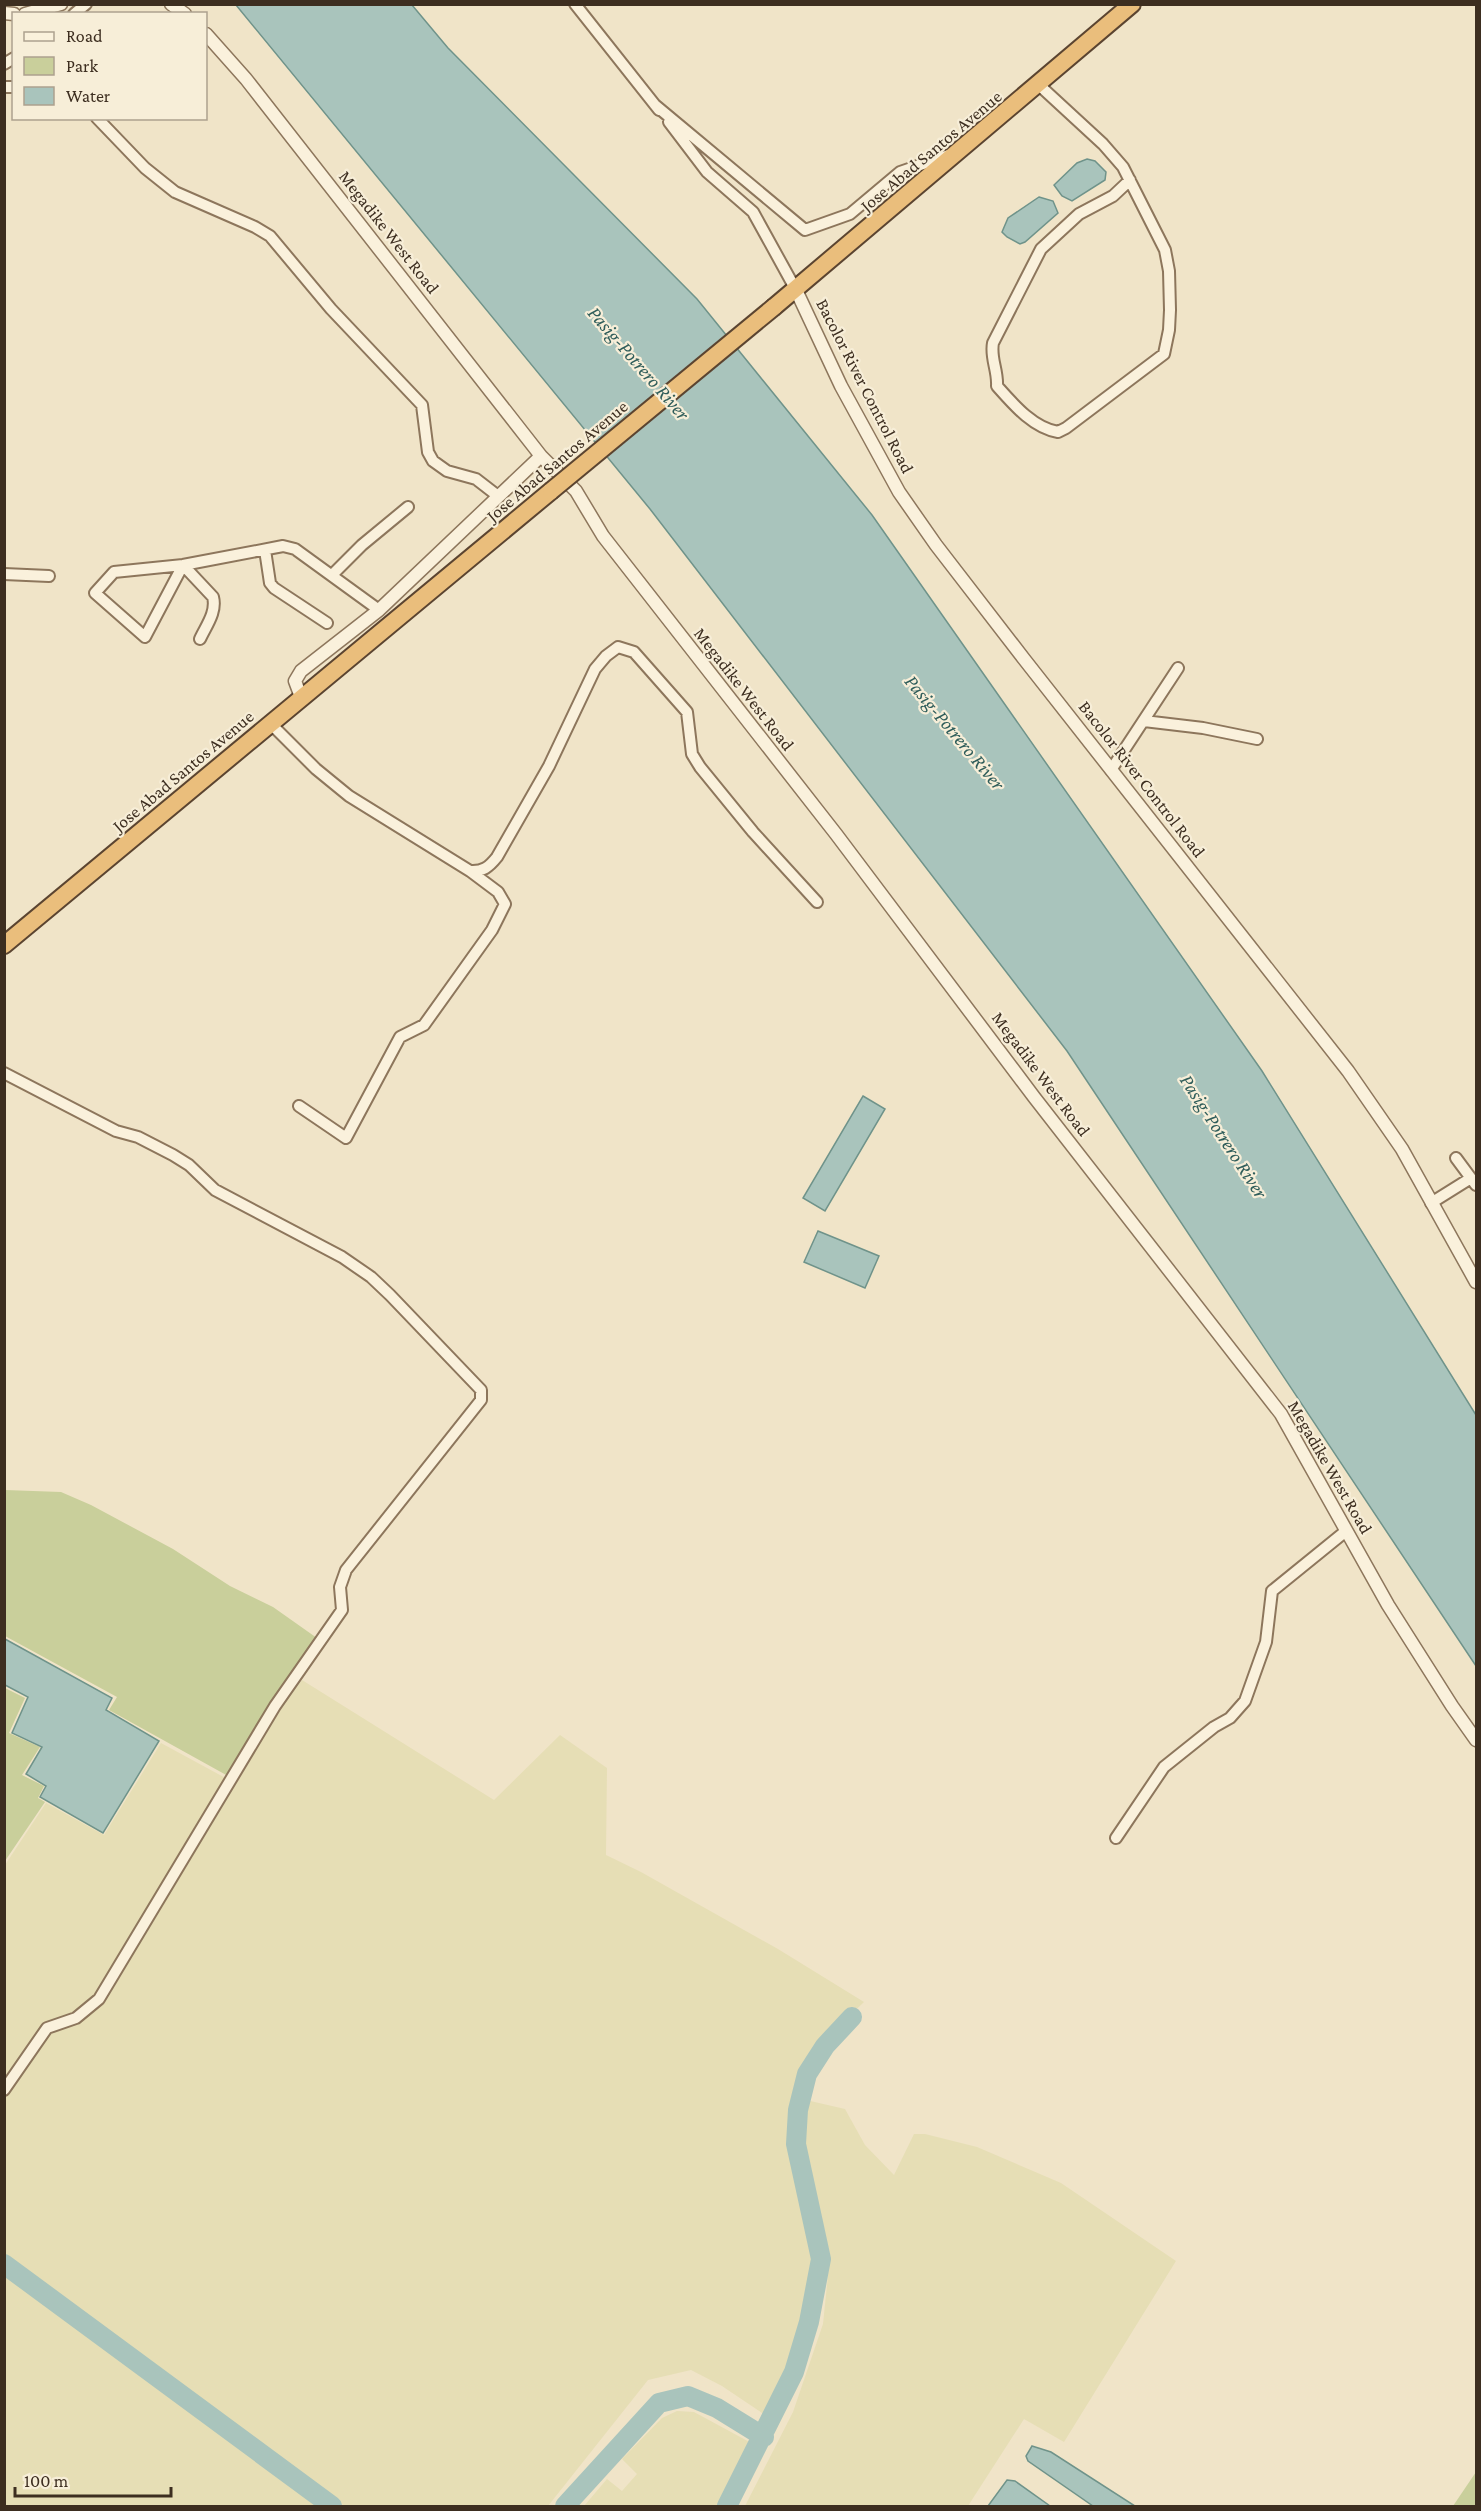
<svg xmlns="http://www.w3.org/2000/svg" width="1481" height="2511" font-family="'Crimson Pro',serif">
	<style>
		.farmland { fill: #e6deb5 }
		.green { fill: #c9cf9b }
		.water { fill: #a9c4bc; stroke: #6f938a; stroke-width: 1.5 }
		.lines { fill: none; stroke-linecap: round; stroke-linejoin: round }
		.river { stroke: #a9c4bc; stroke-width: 20 }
		.minor-casing { stroke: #8d765c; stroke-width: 14 }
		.tertiary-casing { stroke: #8d765c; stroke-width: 15 }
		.trunk-casing { stroke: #5b4430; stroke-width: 20 }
		.minor { stroke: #faf1dc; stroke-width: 10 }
		.tertiary { stroke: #faf1dc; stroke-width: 12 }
		.trunk { stroke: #eabe7c; stroke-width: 16 }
		.trunk-bridge-casing { stroke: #5b4430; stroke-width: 20; stroke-linecap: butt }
		.trunk-bridge { stroke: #eabe7c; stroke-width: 16 }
		.labels { text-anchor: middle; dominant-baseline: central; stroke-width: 4.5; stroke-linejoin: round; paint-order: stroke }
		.street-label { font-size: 18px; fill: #3d2e20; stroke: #f7eed8 }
		.water-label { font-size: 20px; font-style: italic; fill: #2f5d5a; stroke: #f7eed8 }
	</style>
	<rect width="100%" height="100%" fill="#f0e4c8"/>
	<path class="farmland" d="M302,1680l192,120 66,-65 47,33 -1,87 35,17 137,77 86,53 -45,43 -16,26 -11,43 -1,32 25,113 -28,110 -20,48 -46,-31 -31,-16 -43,10 -100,126h-204l-339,-248v-393l41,-62 58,32 57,-92 70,38 41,-66z
		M806,2100l39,9 20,36 29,30 20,-41h11l52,13 84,36 115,78 -112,181 -40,-23 -56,87h-223l48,-94 30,-88 7,-68 -28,-127z
		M4,2271h1l319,235h-319z
		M677,2411l17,1 61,33 -31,61h-140l23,-27 15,12 15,-17 -15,-15 40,-41z"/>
	<path class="green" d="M5,1490l56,2 30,13 82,44 57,37 43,21 51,36 -96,133 -119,-66 8,-13 -112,-61z
		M5,1688l20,10 -16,35 31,14 -18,28 22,11 -6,12 7,4 -40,59z
		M1476,2472v34h-23z"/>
	<path class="water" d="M236,5h176l36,43 249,251 175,216 390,556 214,344v251l-409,-615 -417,-542z
		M1087,159l8,2 11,11 -1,8 -33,21 -10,-5 -8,-11 23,-22z
		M1039,197l14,4 5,12 -33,29 -5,2 -13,-7 -5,-5 6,-14z
		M863,1096l22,13 -60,102 -22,-13z
		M818,1231l61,25 -14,32 -61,-26z
		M5,1639l107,59 -6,12 53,31 -56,92 -63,-36 6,-11 -20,-12 16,-27 -30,-14 16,-36 -23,-12z
		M1032,2446l19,6 84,54h-42l-65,-45 -2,-5z
		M1007,2480l8,1 35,25h-62z"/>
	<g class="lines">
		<path class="river" d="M4,2264l328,242
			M565,2506l94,-103 29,-7 29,12 47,29
			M727,2506l67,-134 15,-50 12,-63 -25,-115 2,-34 9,-36 18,-28 27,-29"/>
		<g class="minor-casing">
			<path id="minor" d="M575,4l84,106
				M74,14l12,-10
				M4,64l10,-6
				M1039,85l64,59 20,23 42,83 4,21 1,39 -1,20 -5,24 -98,74 -8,4c-25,-4 -45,-28 -61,-46 1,-16 -7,-28 -4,-43l48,-94 38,-35 34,-18 17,-16
				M4,87h10
				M655,105l150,125 45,-16 50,-42 49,-17
				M97,118l48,50 30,24 80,35 15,9 61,73 91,96 6,47 5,9 14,10 29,8 22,17
				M669,122l38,50 46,40 43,78
				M265,550l5,33 4,5 53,35
				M4,574l45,2
				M332,575l30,-30 46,-38
				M200,639c6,-13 17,-27 13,-42l-30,-32 -38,72 -50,-44 19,-21 69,-7 100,-19 12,3 84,61
				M1144,721l59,7 54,11
				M270,723l46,46 33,27 121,75 28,21 7,12 -13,26 -68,95 -24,12 -54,101 -47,-32
				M1111,770l67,-102
				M470,871c13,1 19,-4 27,-14l52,-91 46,-97 11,-13 12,-9 16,5 53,60 5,42 8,13 53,65 64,70
				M4,1073l112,58 22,6 35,18 16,10 26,25 127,67 29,20 19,18 91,95v10l-135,170 -6,17 2,23 -67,96 -176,293 -23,19 -29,10 -43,62
				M1456,1158l20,27
				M1431,1203l40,-25
				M1116,1838l48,-71 50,-40 16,-9 15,-17 21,-59 6,-51 74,-60"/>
		</g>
		<g class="tertiary-casing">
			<path id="tertiary" d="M171,4l14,10
				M4,13l10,1
				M25,14l36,-10
				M206,34l40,45 295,377 35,35 27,45 233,298 198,263 247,317 107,191 64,101 24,34
				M796,290l45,96 58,106 37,53 88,114 324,412 54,78 74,133
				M301,697l-6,-16 6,-10 78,-61 162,-154"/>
		</g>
		<g class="trunk-casing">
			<path id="trunk" d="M774,307l358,-303
				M4,945l547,-454"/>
		</g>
		<use href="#minor" class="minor"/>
		<use href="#tertiary" class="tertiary"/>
		<use href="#trunk" class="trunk"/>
		<g class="trunk-bridge-casing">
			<path id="trunk-bridge" d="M551,491l223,-184"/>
		</g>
		<use href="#trunk-bridge" class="trunk-bridge"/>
	</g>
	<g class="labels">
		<g class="street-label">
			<text transform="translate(931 151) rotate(-40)">Jose Abad Santos Avenue</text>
			<text transform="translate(389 232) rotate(52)">Megadike West Road</text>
			<text transform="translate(865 386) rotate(63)">Bacolor River Control Road</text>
			<text transform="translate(557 461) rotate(-40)">Jose Abad Santos Avenue</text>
			<text transform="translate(744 689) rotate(52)">Megadike West Road</text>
			<text transform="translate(183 771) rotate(-40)">Jose Abad Santos Avenue</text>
			<text transform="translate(1142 779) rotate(52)">Bacolor River Control Road</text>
			<text transform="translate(1041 1074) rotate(53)">Megadike West Road</text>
			<text transform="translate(1330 1467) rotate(60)">Megadike West Road</text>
		</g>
		<g class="water-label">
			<text transform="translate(639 363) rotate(49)">Pasig-Potrero River</text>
			<text transform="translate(955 732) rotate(50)">Pasig-Potrero River</text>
			<text transform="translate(1224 1136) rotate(57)">Pasig-Potrero River</text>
		</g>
	</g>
	<rect width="1481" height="2511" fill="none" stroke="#3d2e20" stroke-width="12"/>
	<rect x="12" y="12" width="195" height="108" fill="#f7eed8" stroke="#ada18e" stroke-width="1.5"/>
	<rect x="24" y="32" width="30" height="9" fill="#faf1dc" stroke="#ada18e" stroke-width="1.5"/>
	<text x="66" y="42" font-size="18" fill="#3d2e20">Road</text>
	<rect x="24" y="57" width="30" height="18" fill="#c9cf9b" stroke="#ada18e" stroke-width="1.5"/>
	<text x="66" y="72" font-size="18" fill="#3d2e20">Park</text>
	<rect x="24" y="87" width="30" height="18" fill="#a9c4bc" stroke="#ada18e" stroke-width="1.5"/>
	<text x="66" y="102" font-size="18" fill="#3d2e20">Water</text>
	<path d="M15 2487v9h156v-9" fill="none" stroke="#3d2e20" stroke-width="3"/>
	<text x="24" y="2487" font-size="18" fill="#3d2e20" stroke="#f7eed8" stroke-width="4.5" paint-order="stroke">100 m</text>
</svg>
